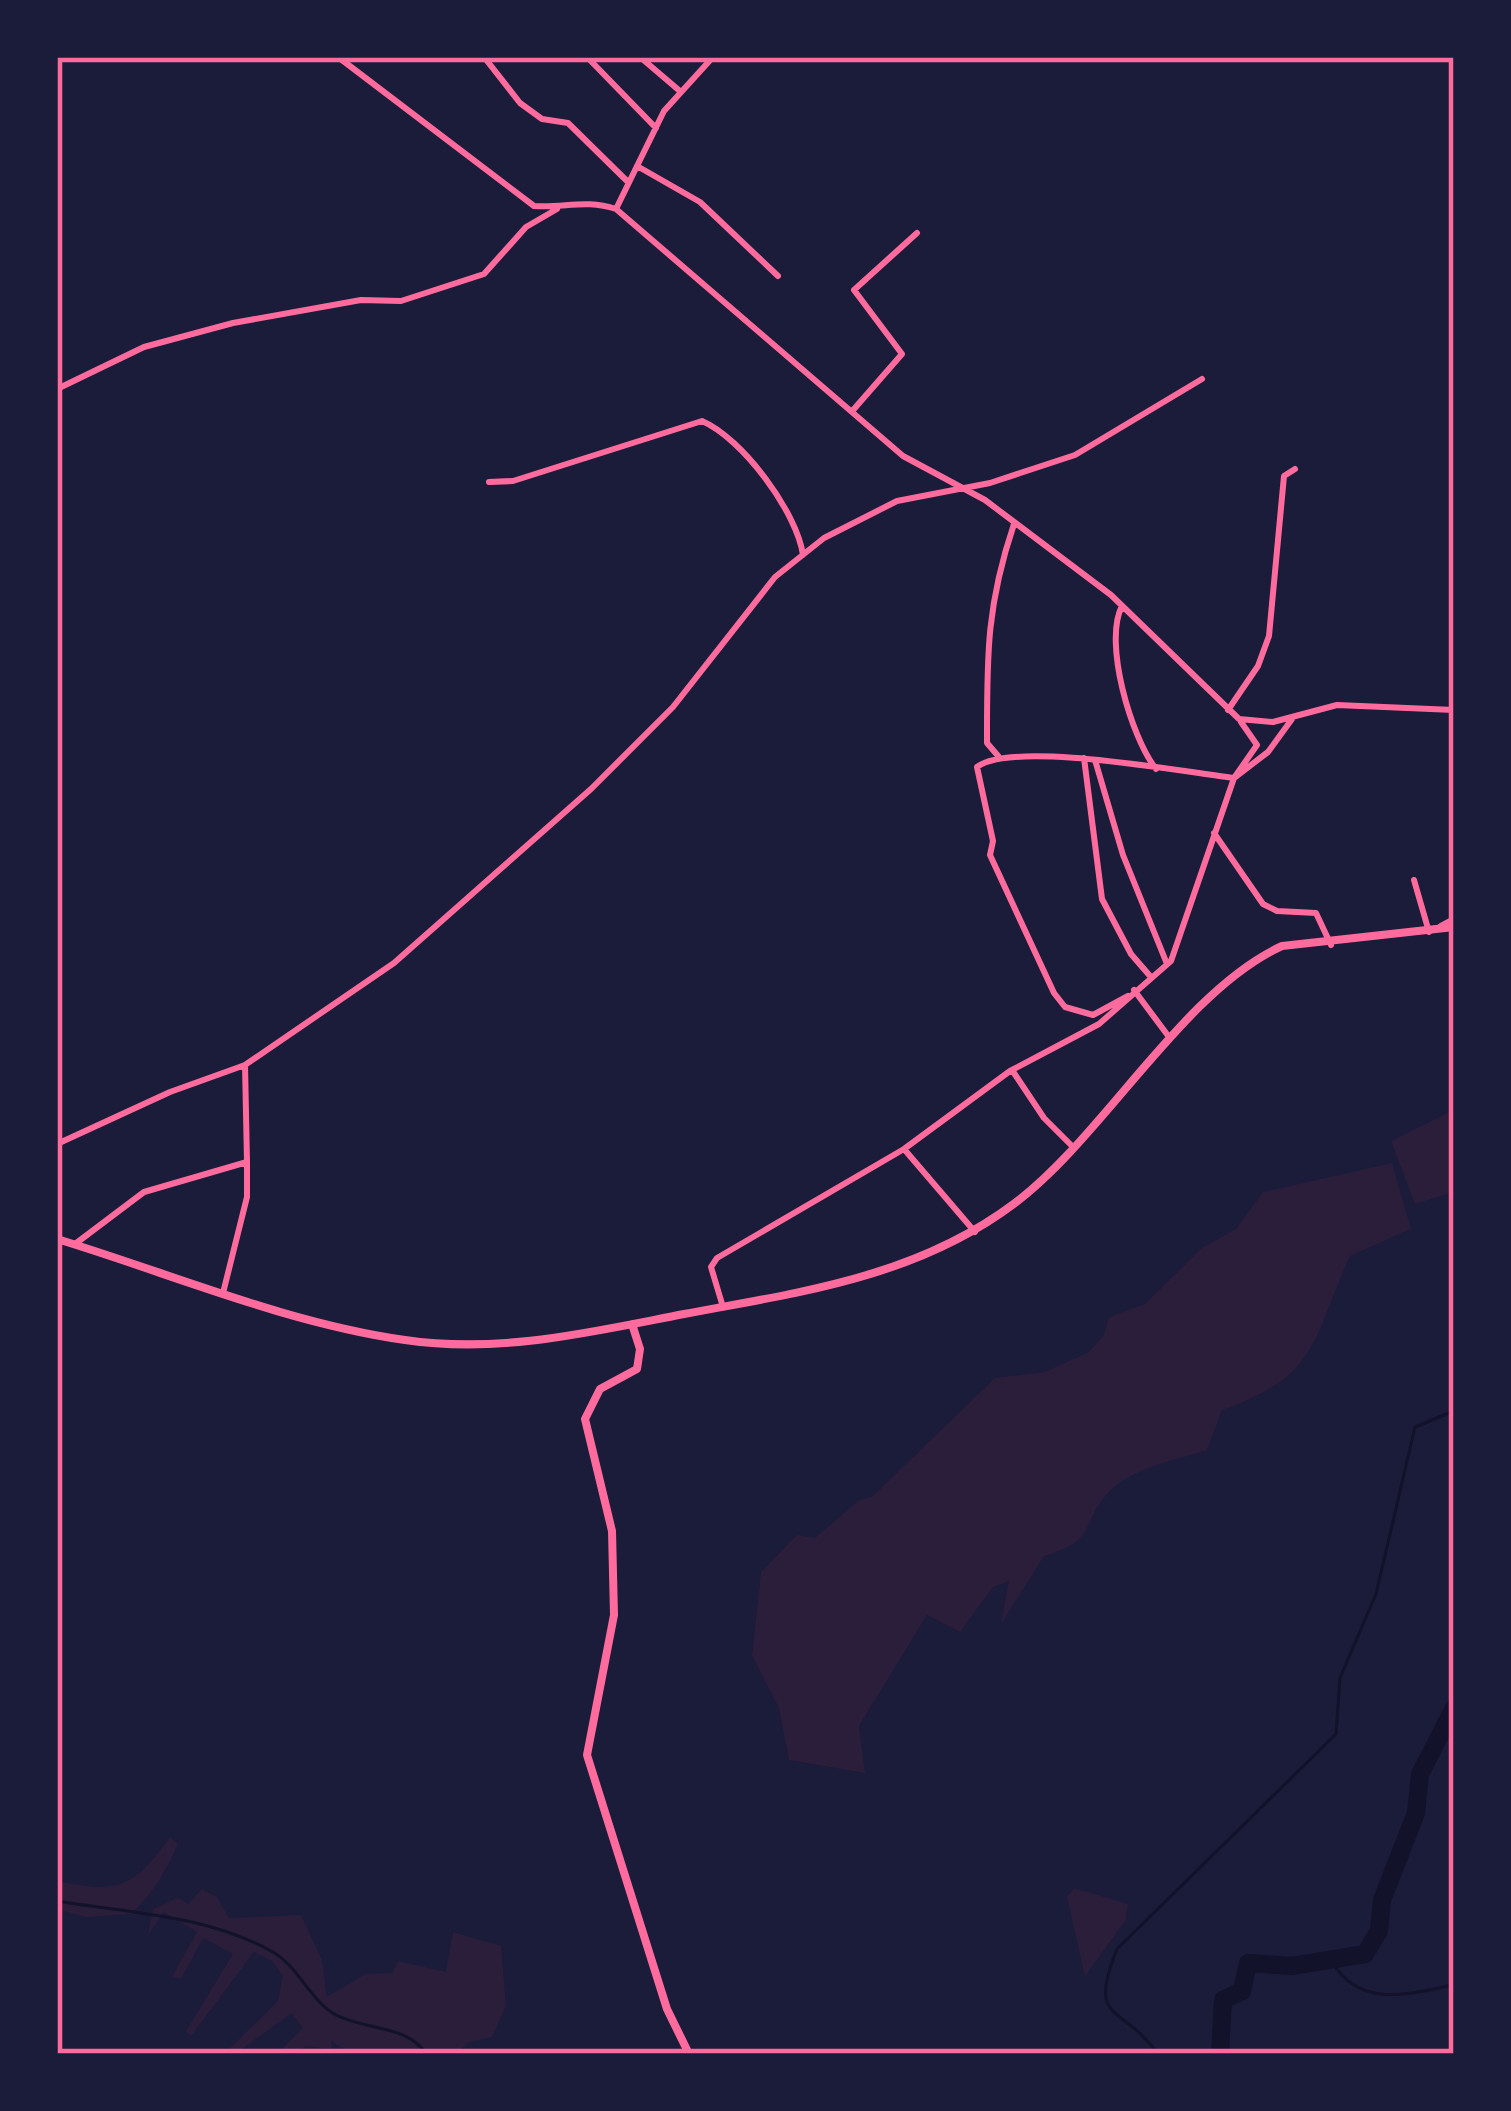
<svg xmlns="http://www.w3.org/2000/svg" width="1511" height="2111" font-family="Ubuntu,sans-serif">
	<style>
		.green { fill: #2a1e3b }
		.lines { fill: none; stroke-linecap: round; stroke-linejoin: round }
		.stream { stroke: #12122b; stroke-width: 3 }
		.river { stroke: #12122b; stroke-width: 18 }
		.minor { stroke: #ff6b9d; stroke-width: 6 }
		.secondary { stroke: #ff6b9d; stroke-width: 8 }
		.neatline { fill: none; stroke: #ff6b9d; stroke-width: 4.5 }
	</style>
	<rect width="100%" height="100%" fill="#1b1b3a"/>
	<path class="green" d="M1454,1110v82l-39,12 -24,-63z
		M1392,1163l19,66 -61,27c-39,86 -31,120 -128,154l-15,40c-30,10 -76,18 -98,42 -30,32 -10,48 -65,64l-43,68 8,-43 -16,6 -33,45 -33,-17 -68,111 6,47 -76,-13 -10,-52 -27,-52 9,-84 36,-37 18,3 43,-37 15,-5 122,-118 50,-6 44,-20 15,-17 5,-18 36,-13 57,-56 34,-19 27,-37z
		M170,1837l8,7c-13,29 -25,49 -47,70l-46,3 -28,-8v-28c61,13 77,7 113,-44z
		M1074,1888l54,16 -3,17 -40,55 -18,-79z
		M202,1889l15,8 12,21 72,-3 21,45 5,37 38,-23 27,-1 6,-12 48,11 7,-40 48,14 5,60 -14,31 -23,5 -13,12h-104l-21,-13 1,8 -26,-3 -12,8h-17l26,-26 -11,-15 -57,41h-11l54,-53 5,-25 -11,-15 -18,-9 -63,84 -5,-5 47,-77 -30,-16 -22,41 -9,-2 25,-45 -33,-20 -16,23 5,-26 25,-11 10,6z"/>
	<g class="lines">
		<path class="stream" d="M57,1901c72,12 149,14 214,50 28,15 39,50 65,64 28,15 73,10 90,39
			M1332,1962c29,47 75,32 122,23
			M1158,2054c-37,-52 -71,-29 -41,-105l219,-215 4,-56 36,-84 39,-167 39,-16"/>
		<path class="river" d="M1220,2054l3,-54 19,-9 6,-28 44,3 73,-12 14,-23 3,-31 34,-87 4,-39 34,-66"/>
		<path class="minor" d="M338,57l196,149c31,2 52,-7 82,3l287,247 82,44 126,95 128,124 34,3 64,-17 117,5
			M484,57l36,46 22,16 26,4 60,59
			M587,57l69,71
			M640,57l41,35
			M637,166l63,36 78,74
			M616,209l48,-98 49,-54
			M57,389l87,-42 89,-24 128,-23 40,1 83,-27 42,-47 31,-18
			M854,409l48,-55 -48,-64 63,-57
			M489,482l24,-1 189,-60c40,17 95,91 101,134
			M1122,606c-19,36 9,131 34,163
			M1228,710l30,-44 11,-30 15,-160 11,-7
			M999,757l-12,-14c0,-86 -1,-136 27,-219
			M1084,758l18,141 29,55 19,22
			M1095,760l28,95 44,109
			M1214,833l49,71 14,7 39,2 15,32
			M1414,880l15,52
			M1441,926l13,-7
			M1134,990l35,47
			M1128,996l-35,19 -28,-8 -11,-14 -64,-138 3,-14 -16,-74c35,-27 207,5 257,11l23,-33 -16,-23
			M1012,1070l32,48 29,29
			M57,1144l113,-52 75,-27 149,-102 197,-174 82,-82 102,-130 49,-39 73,-37 93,-18 85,-28 127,-76
			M975,1232l-71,-83 106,-78 89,-47 72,-63 63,-183 34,-26 24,-33
			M75,1244l69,-52 103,-30 -2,-97
			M223,1293l24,-96v-35
			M723,1307l-12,-40 6,-9 187,-109"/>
		<path class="secondary" d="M57,1239c115,35 229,84 348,101 95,14 186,-8 279,-26 117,-22 233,-37 331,-111 89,-67 168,-212 267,-257l172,-19
			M632,1324l8,25 -3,20 -37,20 -15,30 27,112 2,84 -27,140 80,254 22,45"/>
	</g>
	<rect width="1511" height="2111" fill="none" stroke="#1b1b3a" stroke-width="120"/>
	<rect x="60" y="60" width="1391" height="1991" class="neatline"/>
</svg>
